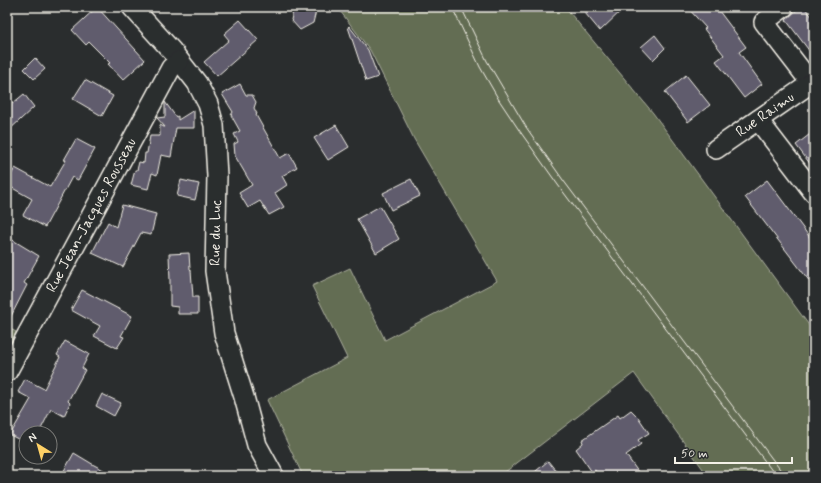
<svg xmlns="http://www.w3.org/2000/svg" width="821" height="483" font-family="Mynerve,sans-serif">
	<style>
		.green { fill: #636d53; stroke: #acaf9e }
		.building { fill: #605c6d; stroke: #f4f1e8 }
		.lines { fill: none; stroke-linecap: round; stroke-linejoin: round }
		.minor-casing { stroke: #f4f1e8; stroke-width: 22 }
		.minor { stroke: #2a2d2e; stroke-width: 19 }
		.tram { stroke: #f4f1e8; stroke-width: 1 }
		.labels { text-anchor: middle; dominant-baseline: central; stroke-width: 3; stroke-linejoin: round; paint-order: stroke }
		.street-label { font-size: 15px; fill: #f4f1e8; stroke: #2a2d2e }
	</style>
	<rect width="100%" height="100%" fill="#2a2d2e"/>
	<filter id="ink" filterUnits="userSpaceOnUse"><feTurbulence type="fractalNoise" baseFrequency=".025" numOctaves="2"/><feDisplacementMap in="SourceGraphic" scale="8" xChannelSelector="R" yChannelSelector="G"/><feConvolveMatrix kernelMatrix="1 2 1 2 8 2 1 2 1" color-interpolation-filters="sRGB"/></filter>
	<g filter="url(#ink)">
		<path class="green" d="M337,7h228l88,106 161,219v144h-106l-74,-103 -134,103h-197l-36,-76 80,-42 -35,-72 38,-18 35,72 112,-59 -83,-142 -44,-89z
			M7,327l9,5 -9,18z"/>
		<path class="building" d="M97,7l48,53 -22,20 -15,-16 2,-1 -21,-21 -3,3 -14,-15z
			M294,7h23l-4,16 -13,7 -9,-10z
			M580,7h45l-25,24z
			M687,7h29l30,40 -7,5 23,32 -18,14 -28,-37 8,-6 -20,-26 2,-1z
			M800,7h4l10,12v38l-28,-37z
			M240,20l18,20 -41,36 -13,-14 25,-22 -5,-6z
			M349,26l19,24 10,27 -12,4 -18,-54z
			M655,35l10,13 -12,12 -12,-13z
			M35,58l10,11 -11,10 -10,-10z
			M686,75l24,30 -22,17 -23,-30z
			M85,80l28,16 -11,20 -29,-17z
			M240,84l6,11h6l4,7 -2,6 3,6 -1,1 24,43 9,-5 8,14 -15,9 5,9 -12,8 9,14 -15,8 -9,-14 -12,7 -9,-15 13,-8 -17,-29 -1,-12 4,-2 -4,-8 6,-3 -9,-16 2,-3 -11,-18z
			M24,94l10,13 -27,25v-24z
			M165,102l11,15 2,-1v4l16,-10v18h-18l-5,29 -10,-2 -4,20 -5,-2 -4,16 -17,-4 4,-15h2l2,-8 5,1 1,-10h2l3,-17h10v-11l4,2h1l-8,-9 8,-1z
			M336,125l13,22 -21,13 -14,-22z
			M814,131v38l-18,-24z
			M76,139l19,10 -17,31 -6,-3 -27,50 -22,-12 9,-16 -25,-14v-3l8,-14 35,19 16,-27h-2z
			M411,179l9,17 -29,14 -8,-17z
			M181,180l18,4 -4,16 -18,-4z
			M767,180l47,63v44l-69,-90z
			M122,205l34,9 -5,21 -10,-2 -18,34 -31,-14 16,-31 8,5z
			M380,206l19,33 -23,14 -19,-34z
			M11,239l28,17 -15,27 3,2 -20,39v-78z
			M189,253l1,16 1,1 2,27h5v17h-20v-7l-8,-1v-25l-1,-27z
			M82,290l50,26 -11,20 3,1 -7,11 -23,-12 6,-10 -29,-16z
			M65,341l24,13 -7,14 3,2 -17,31 2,2 -6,13 -13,-7 -12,24h-13v10l-16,-8 21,-36 -13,-7 7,-13 19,10 16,-32 -3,-2z
			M102,394l19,9 -7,13 -18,-10z
			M631,410l7,7 11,16 -11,7 3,4 -15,11 15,21h-42l-4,-6 -3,2 -16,-23 7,-6 -1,-3 36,-25 2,3z
			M74,453l20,12 21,11h-54z
			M548,461l12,15h-30z"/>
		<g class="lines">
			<g class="minor-casing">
				<g id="minor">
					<path d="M132,7l40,44 25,32 11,21 6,21 3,51 -2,95 9,62 20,64 13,48 17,31"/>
					<path d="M784,7l-20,15 47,61"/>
					<path d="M758,120l56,73"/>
					<path id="s1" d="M716,149l98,-68"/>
					<path id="s2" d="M7,372l164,-304 8,-7"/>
				</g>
			</g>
			<use href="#minor" class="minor"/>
			<path class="tram" d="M452,7l28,60 19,33 20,30 39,55 218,291
				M461,7l26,54 39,66 37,53 222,296"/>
		</g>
	</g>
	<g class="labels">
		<g class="street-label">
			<text stroke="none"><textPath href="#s1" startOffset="60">Rue Raimu</textPath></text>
			<text stroke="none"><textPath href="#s2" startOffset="178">Rue Jean-Jacques Rousseau</textPath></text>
			<text transform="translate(216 233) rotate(-89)">Rue du Luc</text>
		</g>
	</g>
	<rect width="821" height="483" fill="none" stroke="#2a2d2e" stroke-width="24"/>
	<rect x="12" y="12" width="797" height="459" fill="none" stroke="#f4f1e8" stroke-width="1.5" filter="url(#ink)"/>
	<g transform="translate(38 445) rotate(323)"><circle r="19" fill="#2a2d2e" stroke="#7b7b78"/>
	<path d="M0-3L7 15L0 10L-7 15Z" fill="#ffd166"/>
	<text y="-6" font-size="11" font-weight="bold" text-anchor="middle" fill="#f4f1e8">N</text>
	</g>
	<path d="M675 457v6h117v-6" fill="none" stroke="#f4f1e8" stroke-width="2"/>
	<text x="681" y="457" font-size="12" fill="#f4f1e8" stroke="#2a2d2e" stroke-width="3" paint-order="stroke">50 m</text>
</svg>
